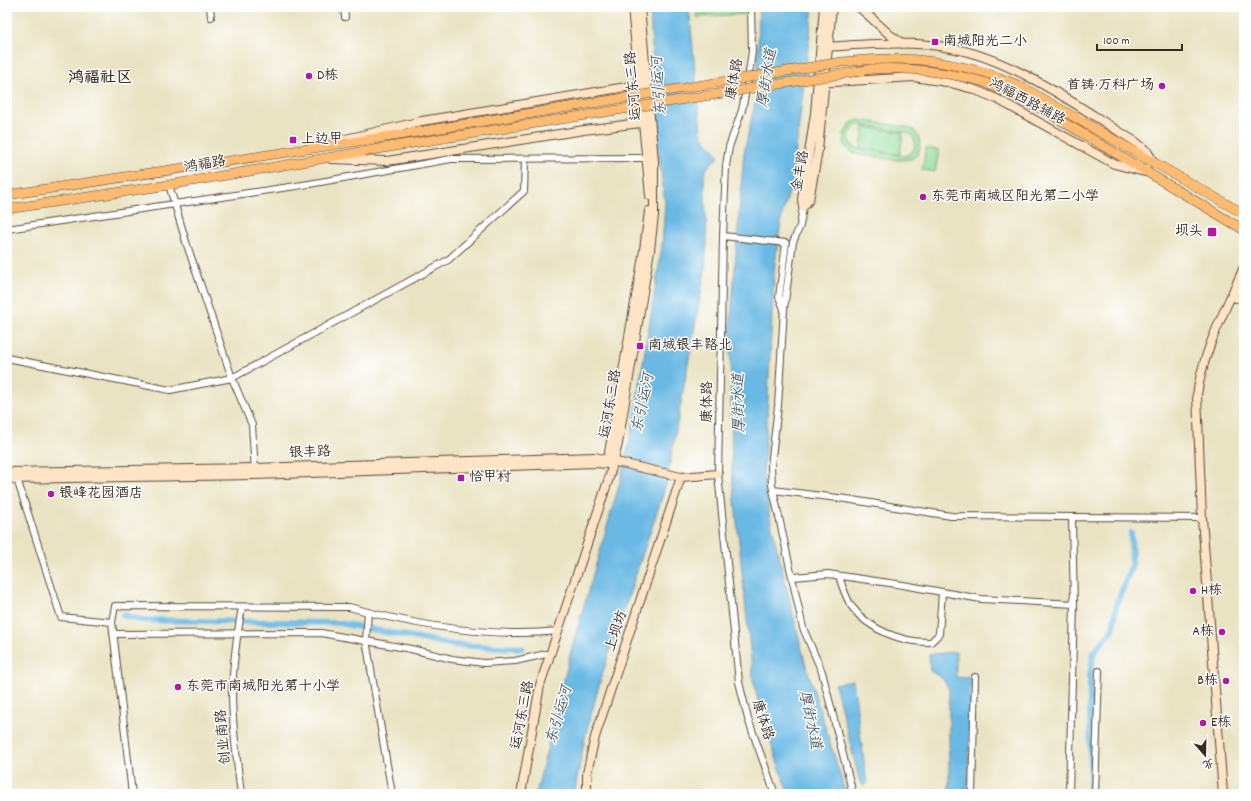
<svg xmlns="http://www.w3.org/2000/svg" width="1251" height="801" font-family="Dekko,'LXGW WenKai TC',sans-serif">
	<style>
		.green { fill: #8edb98; stroke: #64825b; fill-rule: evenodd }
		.water { fill: #6ab9e4; stroke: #527281 }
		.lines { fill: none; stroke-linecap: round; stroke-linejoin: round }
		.canal { stroke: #6ab9e4; stroke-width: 6 }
		.street-casing { stroke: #554637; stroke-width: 8 }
		.secondary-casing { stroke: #554637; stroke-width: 10 }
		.primary-casing { stroke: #554637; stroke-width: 10 }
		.street { stroke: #fff; stroke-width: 6 }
		.secondary { stroke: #ffe4c6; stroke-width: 8 }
		.primary { stroke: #febb71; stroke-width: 9 }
		.primary-bridge-casing { stroke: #554637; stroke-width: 10; stroke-linecap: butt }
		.primary-bridge { stroke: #febb71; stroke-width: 9 }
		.poi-dot { fill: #b5179e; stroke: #fff; stroke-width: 1.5 }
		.labels { text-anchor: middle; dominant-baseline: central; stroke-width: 3; stroke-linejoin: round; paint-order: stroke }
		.poi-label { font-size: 14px; fill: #3b2a1e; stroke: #fff; text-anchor: start }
		.street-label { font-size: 14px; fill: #3b2a1e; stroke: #fff }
		.water-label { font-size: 15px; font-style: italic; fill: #4b5c63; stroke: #fff }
		.quarter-label { font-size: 16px; font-weight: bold; fill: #3b2a1e; stroke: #fff }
	</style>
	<rect width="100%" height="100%" fill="#fff"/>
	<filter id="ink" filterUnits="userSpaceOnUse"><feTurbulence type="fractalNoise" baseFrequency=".025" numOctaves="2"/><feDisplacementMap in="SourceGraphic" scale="8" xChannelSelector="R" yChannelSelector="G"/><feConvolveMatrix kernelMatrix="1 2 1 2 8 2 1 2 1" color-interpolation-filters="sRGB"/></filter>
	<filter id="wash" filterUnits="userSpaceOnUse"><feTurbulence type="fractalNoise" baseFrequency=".012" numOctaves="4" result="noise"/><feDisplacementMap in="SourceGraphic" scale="16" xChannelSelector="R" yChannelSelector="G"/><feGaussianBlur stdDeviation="0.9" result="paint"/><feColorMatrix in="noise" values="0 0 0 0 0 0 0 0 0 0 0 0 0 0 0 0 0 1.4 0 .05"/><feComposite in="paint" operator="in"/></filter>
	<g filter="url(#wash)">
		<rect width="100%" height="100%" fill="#eae3c3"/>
		<path class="green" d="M696,7h50v7l-49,3z
			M859,120l47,7 8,3 5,8c7,29 -24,22 -42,19 -8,-1 -20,-1 -27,-6 -5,-4 -7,-10 -6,-17l7,-11zM860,125l45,7 6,2 3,5c2,9 -1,15 -10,17l-48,-8 -5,-4 -2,-9 5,-8z
			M864,127l39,6 -3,21 -39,-6z
			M926,148l13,2 -4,22 -13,-2z"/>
		<path class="water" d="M650,7h39l12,125c4,11 14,15 18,25l-11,9 -4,9 3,66 -2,30 -39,214 -65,193 -15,55 -12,61h-38l36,-147 48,-165 13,-58 29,-177 3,-45 -9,-67z
			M759,7h54l-21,176 -10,31 -8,57 -7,148 -4,56 7,44 35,143 41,132h-57l-28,-79 -8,-36 -21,-206 -2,-144 14,-177 13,-58z
			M956,652v25l15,1 -3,114h-19v-103l-6,-10 -13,-8 -1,-17z
			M853,680l14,103 -4,3 -3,-4 -25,-98z"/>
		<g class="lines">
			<path class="canal" d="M123,615l18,5 198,3 115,22 68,3
				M1088,794l3,-7 -1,-112 4,-23 19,-23 4,-26 15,-38 -1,-32"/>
		</g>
	</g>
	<g filter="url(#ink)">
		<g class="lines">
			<g class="street-casing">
				<path id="street" d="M210,7l1,10
					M344,7l1,10
					M751,7l1,44 -4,29 -6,30 -13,37 -3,19 -3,70 -5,238 21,208 9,37 27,75
					M169,185l18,60 45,133 20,47 3,47
					M803,207l-3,19 -7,16 -9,67 -6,97 -7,60 1,19 31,143 19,44 31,122
					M7,229l302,-45 142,-25 195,-1
					M723,236l63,7 -7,54 5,12
					M7,358l163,32 62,-12 216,-118 76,-69 1,-31
					M17,479l44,138 51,5 20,172
					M773,490l73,9 105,17 251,2
					M839,576c3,10 7,22 13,31 17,23 51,36 79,35l8,-8 3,-42
					M793,577l35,-3 75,11 78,14 93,5
					M368,612l-2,28 26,154
					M112,622l3,-16 234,1c68,19 139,31 210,24
					M113,634l208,-1 90,16 41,10 32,4 31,-2 31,-7
					M241,794c-4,-34 -9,-68 -9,-102 1,-28 5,-57 10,-85
					M972,794l3,-117
					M1069,794l5,-190 -2,-85
					M1095,794l4,-123"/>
			</g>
			<g class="secondary-casing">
				<path id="secondary" d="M632,7l18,189
					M859,7l30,27 14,10
					M821,47c43,-2 87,-7 130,1 65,12 129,60 185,94l11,9 7,12
					M818,83l96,-6 33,5 26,7 24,10 117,65 31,8
					M337,141l85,-20 222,-37
					M331,159l56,2 197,-31 64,-8
					M803,207l6,-7 9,-50 14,-143
					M803,207l-1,-8 13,-86 9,-106
					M1236,298l8,-15
					M608,458l36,-208 5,-39
					M7,472l248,-4 340,-11 86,20 37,-3
					M7,479l247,-4 340,-12 13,1
					M521,794l19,-109 69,-207 9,-34 32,-194 4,-35v-54l-14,-154
					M587,794v-21l8,-36 86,-260
					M1223,794l-21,-276 -5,-123c6,-45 29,-86 47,-128"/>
			</g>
			<g class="primary-casing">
				<path id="primary" d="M987,73l33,13 224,128
					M984,82l61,29 199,119
					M7,195l398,-61
					M7,209l162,-24 238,-41"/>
			</g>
			<use href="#street" class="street"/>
			<use href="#secondary" class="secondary"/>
			<use href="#primary" class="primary"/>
			<g class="primary-bridge-casing">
				<path id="primary-bridge" d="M405,134l437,-72c56,-6 90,-4 145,11
					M407,144l465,-75c39,-2 74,3 112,13"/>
			</g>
			<use href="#primary-bridge" class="primary-bridge"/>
		</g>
	</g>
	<g class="poi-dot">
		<rect x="931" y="38" width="8" height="8" rx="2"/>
		<circle cx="309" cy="76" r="4"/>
		<circle cx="1162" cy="86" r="4"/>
		<rect x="289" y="136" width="8" height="8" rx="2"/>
		<circle cx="923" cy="197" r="4"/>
		<rect x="1207" y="227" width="10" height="10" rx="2"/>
		<rect x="636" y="342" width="8" height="8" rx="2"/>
		<rect x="457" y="474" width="8" height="8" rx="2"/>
		<circle cx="51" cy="494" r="4"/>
		<circle cx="1193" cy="591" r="4"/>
		<circle cx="1222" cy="632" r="4"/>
		<circle cx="1226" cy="681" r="4"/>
		<circle cx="178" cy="687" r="4"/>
		<circle cx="1203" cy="723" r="4"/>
	</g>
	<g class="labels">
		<g class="poi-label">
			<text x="943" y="42">南城阳光二小</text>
			<text x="317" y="76">D栋</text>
			<text x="1154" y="86" text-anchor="end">首铸·万科广场</text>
			<text x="301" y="140">上边甲</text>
			<text x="931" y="197">东莞市南城区阳光第二小学</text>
			<text x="1203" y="232" text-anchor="end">坝头</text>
			<text x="648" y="346">南城银丰路北</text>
			<text x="469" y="478">恰甲村</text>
			<text x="59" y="494">银峰花园酒店</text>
			<text x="1201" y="591">H栋</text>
			<text x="1214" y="632" text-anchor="end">A栋</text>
			<text x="1218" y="681" text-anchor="end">B栋</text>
			<text x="186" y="687">东莞市南城阳光第十小学</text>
			<text x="1211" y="723">E栋</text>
		</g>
		<g class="street-label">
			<text transform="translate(735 79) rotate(-80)">康体路</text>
			<text transform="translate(634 86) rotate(-95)">运河东三路</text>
			<text transform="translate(1027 102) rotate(28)">鸿福西路辅路</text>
			<text transform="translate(205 165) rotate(-10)">鸿福路</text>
			<text transform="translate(801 171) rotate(-80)">金丰路</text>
			<text transform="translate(708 402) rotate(-89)">康体路</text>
			<text transform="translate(611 404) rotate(-80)">运河东三路</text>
			<text transform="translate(310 453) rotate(-2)">银丰路</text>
			<text transform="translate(617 631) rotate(-72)">上坝坊</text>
			<text transform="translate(523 715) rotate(-79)">运河东三路</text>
			<text transform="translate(762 720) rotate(72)">康体路</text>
			<text transform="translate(224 737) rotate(-95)">创业南路</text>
		</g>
		<g class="water-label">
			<text transform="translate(768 78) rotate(-81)">厚街水道</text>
			<text transform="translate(660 86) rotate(-94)">东引运河</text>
			<text transform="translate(644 403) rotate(-78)">东引运河</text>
			<text transform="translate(740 403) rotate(-91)">厚街水道</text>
			<text transform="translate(560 715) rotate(-74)">东引运河</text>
			<text transform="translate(809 720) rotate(78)">厚街水道</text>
		</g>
		<g class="quarter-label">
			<text x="100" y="78">鸿福社区</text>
		</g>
	</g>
	<rect width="1251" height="801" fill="none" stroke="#fff" stroke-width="24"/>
	<g transform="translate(1205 755) rotate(160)" stroke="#ffffff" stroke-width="3" paint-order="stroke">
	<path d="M0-3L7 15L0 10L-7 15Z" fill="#3b2a1e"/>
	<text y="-6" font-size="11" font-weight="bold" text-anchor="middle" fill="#3b2a1e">北</text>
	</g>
	<path d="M1097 44v6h85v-6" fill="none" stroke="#3b2a1e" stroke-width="2"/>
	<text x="1103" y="44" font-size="12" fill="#3b2a1e" stroke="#ffffff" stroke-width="3" paint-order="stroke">100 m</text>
</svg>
